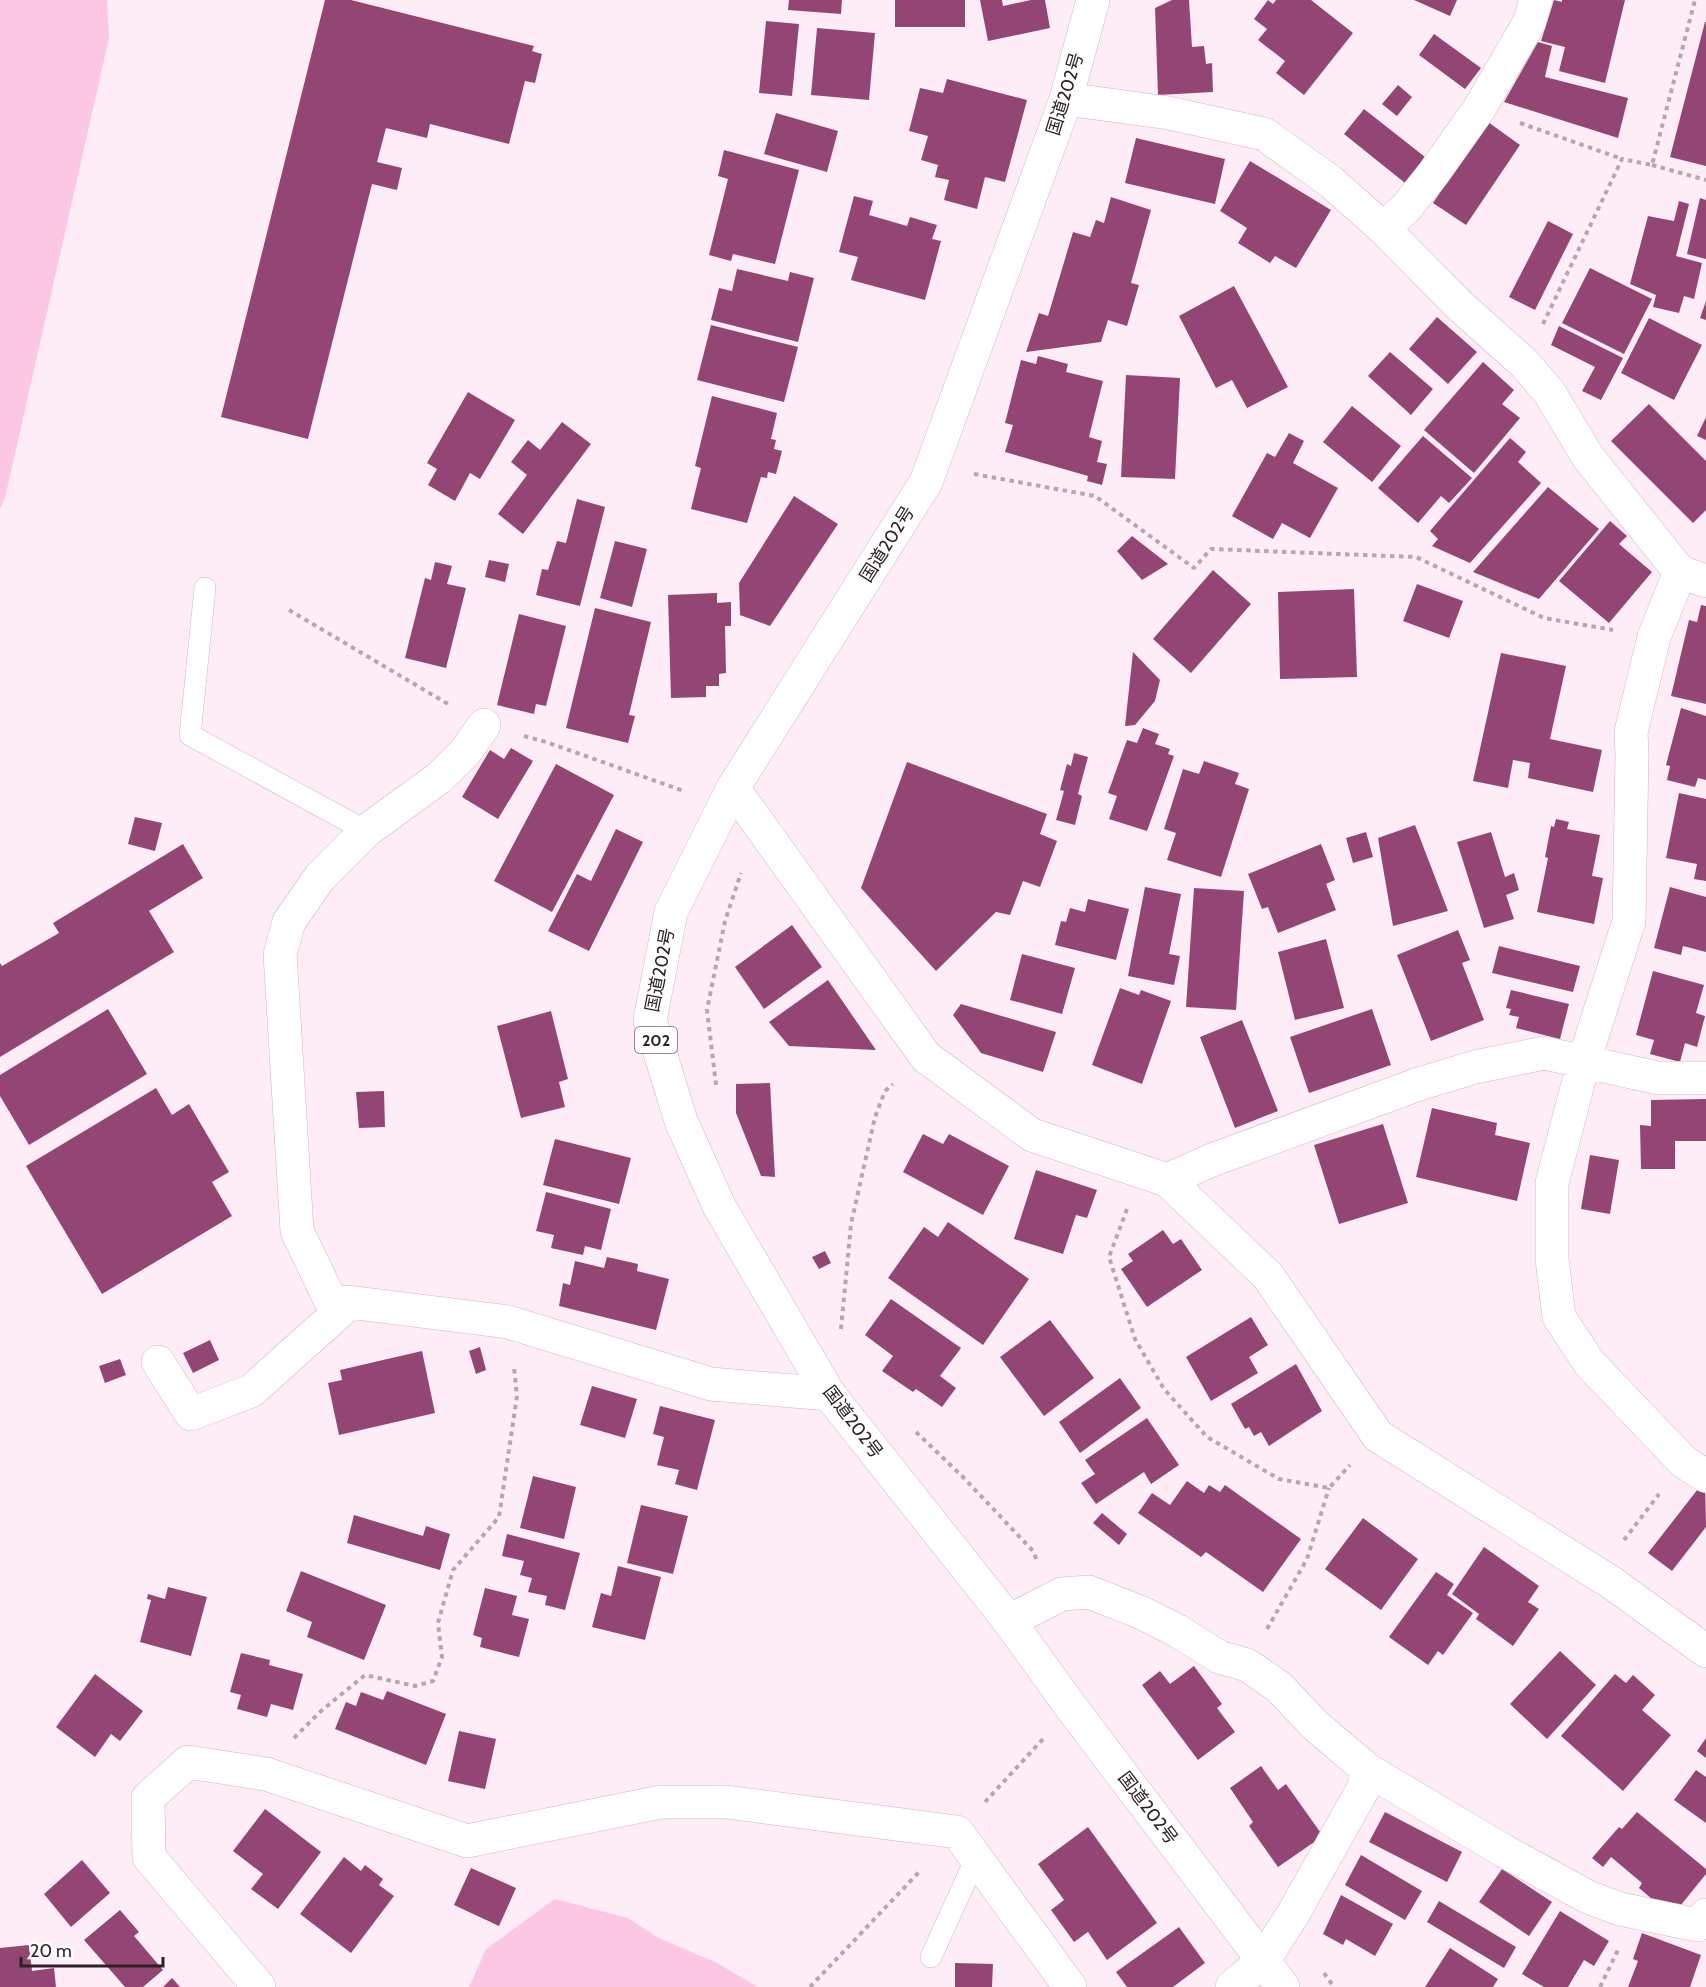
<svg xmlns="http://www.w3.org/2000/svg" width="1706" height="1987" font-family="Cabin,'Noto Sans JP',sans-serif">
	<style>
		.green { fill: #fcc7e3 }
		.building { fill: #934674 }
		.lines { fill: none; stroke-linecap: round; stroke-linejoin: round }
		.service-casing { stroke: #cfb5c2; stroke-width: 22 }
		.minor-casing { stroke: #cfb5c2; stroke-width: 34 }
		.trunk-casing { stroke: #cfb5c2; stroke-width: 34 }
		.path { stroke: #b5a7ae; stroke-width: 4; stroke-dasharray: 4.5 4.5; stroke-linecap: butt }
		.service { stroke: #fff; stroke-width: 21 }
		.minor { stroke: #fff; stroke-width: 33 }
		.trunk { stroke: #fff; stroke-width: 33 }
		.labels { text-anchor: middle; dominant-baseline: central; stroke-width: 6; stroke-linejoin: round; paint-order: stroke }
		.shield { fill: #fff; stroke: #6b6467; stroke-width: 1.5 }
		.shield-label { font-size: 16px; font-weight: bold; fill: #2b2126 }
		.street-label { font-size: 18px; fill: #2b2126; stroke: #fff }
	</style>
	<rect width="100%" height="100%" fill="#feedf6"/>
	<path class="green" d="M0,0h107l2,38 -104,460 -5,11z
		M555,1899l73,19 29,19 60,26 41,24h-289l17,-38z"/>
	<path class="building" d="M325,0h26l183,46 -2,5 10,3 -7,29 -10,-2 -16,63 -79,-20 -3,14 -41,-10 -9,34 25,6 -5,22 -25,-6 -64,255 -87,-22z
		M789,0h53l-1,14 -53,-4z
		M895,0h70v27h-70z
		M980,0h22l1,6 28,-6h14l5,28 -62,13z
		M1172,0h17l3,47 12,-1 2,18 6,-1 1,29 -55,3 -3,-87z
		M1268,0l5,4 3,-4h35l42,33 -49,62 -28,-22 9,-12 -27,-21 9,-11 -13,-10z
		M1414,0h43l-7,16z
		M1554,0l8,2v-2h63l-20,83 -46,-12 6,-24 -24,-6z
		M766,21l33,3 -7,72 -33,-3z
		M1705,22h1v144l-36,-9z
		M817,28l58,5 -6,67 -58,-5z
		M1434,34l47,34 -16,21 -46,-34z
		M1538,42l14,4 -7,31 83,21 -10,40 -114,-36z
		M947,79l80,21 -22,82 -20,-5 -8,32 -33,-9 5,-20 -14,-3 3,-12 -17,-5 7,-24 -19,-5 11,-43 23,5z
		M1398,85l14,12 -15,19 -15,-12z
		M1364,109l61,48 -20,26 -61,-49z
		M776,113l62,18 -11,41 -63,-18z
		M1488,122l32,23 -54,80 -33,-22z
		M1136,138l89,21 -10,45 -90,-21z
		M724,150l75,20 -24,94 -42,-10 -2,7 -22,-6 19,-76 -10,-3z
		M1250,161l81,49 -35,58 -21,-12 -5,7 -32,-20 9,-15 -27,-17z
		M854,196l19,5 -4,14 38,11 3,-9 27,8 -5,14 9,2 -16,59 -74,-20 7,-23 -19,-5z
		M1111,197l40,13 -20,73 8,2 -12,41 -19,-6 -7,22 -75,10 13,-39 9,3 25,-84 17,5 6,-17 8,3z
		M1700,198l6,2v59l-19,-5z
		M1679,201l10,3 -13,52 26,7 -8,36 -10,-3 -5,17 -26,-6 3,-12 -26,-11 18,-68 26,5z
		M1548,221l25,13 -38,76 -26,-13z
		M1590,268l62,31 -28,55 -62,-31z
		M737,269l51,12 2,-9 24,6 -16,64 -87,-22 8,-32 13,3z
		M1234,286l54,101 -41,21 -15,-28 -16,8 -37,-72z
		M1706,301v19l-6,-2z
		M1437,317l40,35 -29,32 -39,-35z
		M1649,318l53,27 -28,55 -53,-27z
		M711,325l87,22 -14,55 -87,-22z
		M1559,326l64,32 -22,42 -19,-9 13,-24 -44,-22z
		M1390,352l43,37 -22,26 -43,-39z
		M1038,356l30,8 -2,8 37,9 -14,56 13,4 -5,21 10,2 -5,21 -15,-4 1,-5 -83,-24 8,-27 -8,-2 16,-63 15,4z
		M1483,362l31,28 -12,14 18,14 -46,55 -50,-43z
		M1126,375l54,3 -5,101 -54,-2z
		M468,392l47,28 -35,59 -10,-6 -15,28 -27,-16 9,-16 -10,-6z
		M712,396l65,17 -6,26 5,1 -2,9 8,2 -6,23 -8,-2 -1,6 -6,-1 -14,46 -56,-14 10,-41 -6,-2z
		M1649,404l57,57v49l-13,13 -82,-82z
		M1352,406l49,40 -29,36 -49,-40z
		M1706,417v23l-9,-4z
		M562,422l29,22 -68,90 -25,-20 29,-39 -16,-13 17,-22 12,10z
		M1289,433l15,8 -11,22 45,25 -28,50 -28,-15 -9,16 -41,-23 35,-63 8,4z
		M1423,436l49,42 -23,25 -8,-7 -23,27 -40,-35z
		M1510,438l16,14 -8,10 23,21 -71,80 -38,-17 6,-7 -8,-8z
		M1548,487l51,42 -60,70 -66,-27z
		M794,496l44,28 -68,102 -30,-11 -1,-32z
		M577,499l28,8 -25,99 -44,-11 6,-26 6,1 9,-29 9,2z
		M1610,521l17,15 -8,8 33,28 -43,51 -50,-42z
		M1132,536l36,28 -26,16 -25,-29z
		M615,541l32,8 -15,58 -32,-9z
		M489,560l20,4 -4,18 -20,-5z
		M435,562l17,4 -5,18 19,4 -20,80 -41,-10 20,-80 6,2z
		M1213,570l38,34 -60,69 -38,-34z
		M1417,584l46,17 -14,37 -46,-17z
		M1354,589l3,88 -77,2 -2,-87z
		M717,593v10l14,-1v24h-6l1,47 -7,1v12h-13v11l-35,1 -3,-103z
		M1701,605l5,1v98l-35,-8 18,-76 8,2z
		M595,608l56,14 -22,93 6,1 -7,27 -62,-15z
		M519,614l47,12 -20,80 -10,-2 -2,10 -37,-9z
		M1133,652l27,28 -5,21 -20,24 -10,1z
		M1501,653l65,13 -16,73 52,11 -9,42 -65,-14 2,-15 -17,-3 -5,28 -35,-7z
		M1681,708l25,8v64l-8,-2 -3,9 -28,-7 3,-14 -4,-1z
		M1143,728l16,6 -4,10 15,5 -2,5 6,2 -27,75 -38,-12 8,-23 -9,-3 19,-53 10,3z
		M511,748l22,13 -35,58 -36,-22 28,-47 14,9z
		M1074,753l14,4 -10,37 4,2 -7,29 -19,-5 8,-29 -4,-1 7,-26 4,2z
		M1204,761l35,12 -4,11 14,5 -28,88 -54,-17 9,-27 -12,-4 19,-60 16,5z
		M907,762l140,52 -7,20 17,7 -17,46 -17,-6 -13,34 -14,-3 -60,59 -75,-83z
		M556,764l58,31 -62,117 -58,-31z
		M1679,793l27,6v82l-12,-2 3,-15 -31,-6z
		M135,817l27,6 -7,28 -27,-7z
		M1556,819l13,3 -2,7 33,6 -8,41 11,2 -9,46 -57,-12 11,-54 -3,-1 6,-31 3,1z
		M1415,825l33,86 -55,15 -15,-88z
		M616,829l27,13 -54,109 -41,-20 29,-57 14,7z
		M1366,832l7,25 -20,6 -7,-25z
		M1491,832l14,45 9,-4 5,17 -13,5 8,24 -30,9 -27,-86z
		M183,844l20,34 -54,33 25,41 -174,105v-94l2,3 57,-33 -6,-10z
		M1321,844l14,36 -9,4 10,26 -58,23 -10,-26 -6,2 -14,-35z
		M1145,887l36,7 -12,60 11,2 -6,29 -46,-9z
		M1670,887l36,10v55l-23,-6 -2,9 -27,-7z
		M1194,888l50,3 -8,119 -50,-3z
		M1088,899l41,10 -13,51 -61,-15 6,-24 5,1 4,-14 15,4z
		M792,925l30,42 -58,42 -29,-42z
		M1458,930l12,30 -8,3 22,57 -53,21 -34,-86z
		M1326,939l18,69 -49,12 -17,-68z
		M1499,946l81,20 -7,26 -81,-19z
		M1022,954l53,14 -13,46 -52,-14z
		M1653,971l51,14 -8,28 9,3 -8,31 -12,-4 -5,19 -30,-8 4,-14 -18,-5z
		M828,980l48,70 -87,-4 -20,-24z
		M1120,988l19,7 2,-5 30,11 -29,83 -50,-19z
		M1511,990l58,14 -9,35 -44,-11 3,-11 -10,-2 2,-6 -5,-1z
		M961,1004l95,28 -13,40 -62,-19 -28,-38z
		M108,1009l39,65 -118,71 -29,-49v-21z
		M1372,1009l19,56 -82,28 -19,-56z
		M551,1011l17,68 -9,3 6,25 -44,11 -24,-92z
		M1242,1020l36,91 -43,17 -35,-91z
		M770,1083l5,94 -14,-1 -25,-63v-29z
		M156,1088l16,27 17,-11 40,68 -17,10 20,34 -130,78 -76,-128z
		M384,1091l1,36 -26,1 -3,-36z
		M1706,1099v42h-31v28h-34l-1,-44 11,1v-26z
		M1432,1108l65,15 -2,12 35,8 -13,58 -101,-24z
		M1383,1124l25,79 -69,21 -25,-79z
		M923,1134l20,10 6,-10 60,32 -26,49 -80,-43z
		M555,1139l76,19 -12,46 -76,-19z
		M1590,1155l29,5 -9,54 -29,-5z
		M1036,1170l61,20 -10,28 -11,-3 -13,39 -49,-15z
		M546,1192l65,17 -10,41 -16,-4 -2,9 -32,-7 3,-13 -18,-4z
		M948,1222l81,57 -46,66 -95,-67 36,-51 14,10z
		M1163,1230l10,14 8,-5 21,31 -55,37 -26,-38 12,-8 -5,-7z
		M825,1251l6,12 -12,6 -7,-12z
		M607,1257l31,7 -1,7 32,8 -13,51 -97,-24 4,-23 7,2 5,-24 29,7z
		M891,1299l70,49 -21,28 16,12 -14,19 -26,-18 -3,3 -31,-21 11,-15 -28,-21z
		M1251,1317l17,28 -19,12 9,16 -47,28 -25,-44z
		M1050,1320l44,58 -50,38 -44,-59z
		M210,1340l9,20 -26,13 -10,-20z
		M480,1347l6,23 -10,4 -7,-23z
		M422,1351l13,62 -96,22 -11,-52 14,-3 -2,-10z
		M120,1359l6,16 -21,8 -6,-17z
		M1296,1364l26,47 -53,35 -8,-14 -7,4 -5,-9 -4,2 -14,-25z
		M1120,1378l21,30 -61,45 -21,-31z
		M592,1386l45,13 -12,39 -45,-13z
		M660,1406l55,14 -18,70 -22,-6 4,-14 -22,-5 7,-28 -11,-3z
		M1147,1418l32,47 -28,19 -7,-12 -48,32 -15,-21 14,-9 -10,-14z
		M533,1476l43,11 -12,52 -44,-11z
		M1705,1480l1,47 -34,44 -24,-18z
		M1187,1481l17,12 5,-8 11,7 5,-7 76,54 -38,53 -57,-40 -5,5 -63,-44 14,-20 18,12z
		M641,1505l47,11 -15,58 -46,-11z
		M1102,1513l25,21 -8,11 -26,-22z
		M354,1515l69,21 3,-10 24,8 -10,36 -93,-27z
		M1363,1518l55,41 -37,51 -56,-41z
		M507,1534l73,19 -15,57 -20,-5 2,-9 -19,-4 4,-14 -12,-3 4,-14 -22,-5z
		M1484,1547l55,39 -11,16 11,7 -26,37 -37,-27 3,-5 -27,-20z
		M618,1566l43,11 -16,63 -53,-13 9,-34 10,3z
		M301,1571l85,34 -22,55 -57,-23 5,-15 -26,-11z
		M1436,1572l18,12 -7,11 26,18 -30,42 -5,-4 -10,14 -39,-28z
		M168,1587l39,10 -16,59 -51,-14 11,-42 -4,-1 1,-5 17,5z
		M485,1588l32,8 -5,19 17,4 -10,38 -39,-10 2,-9 -9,-3z
		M1560,1651l36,34 -49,54 -37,-35z
		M241,1653l29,7 -1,5 34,9 -10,36 -22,-6 -4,13 -30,-8 4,-14 -11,-3z
		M1194,1666l28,38 -5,4 18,24 -37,28 -56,-75 18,-14 10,13z
		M95,1674l48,37 -23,30 -9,-7 -16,23 -39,-30z
		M1615,1674l11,9 7,-8 22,20 -13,15 29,25 -48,56 -62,-55z
		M387,1691l59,23 -20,51 -91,-36 11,-27 10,4 5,-14 22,8z
		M459,1731l37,8 -11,50 -37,-8z
		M1706,1738v20l-9,-7z
		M1261,1766l17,24 8,-6 37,52 -45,31 -29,-41 4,-4 -23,-34z
		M1696,1770l10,7v46l-32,-23z
		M265,1809l56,43 -43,57 -27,-20 12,-15 -30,-23z
		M1385,1812l77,40 -15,30 -78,-40z
		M1637,1812l69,57v5l-34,42 -33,-28 3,-5 -31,-26 -8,10 -11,-9 27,-31 3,2z
		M1088,1827l69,96 -50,37 -19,-28 -14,10 -23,-32 13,-10 -26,-36z
		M1361,1855l61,36 -17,29 -60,-35z
		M344,1857l17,14 4,-6 18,14 -4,6 15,11 -43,57 -51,-39z
		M82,1860l28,33 -39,34 -27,-33z
		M471,1868l45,20 -17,38 -45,-21z
		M1502,1869l50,33 -23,34 -50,-34z
		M1341,1895l52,29 -18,32 -29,-17 -3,6 -20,-11z
		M1439,1901l77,46 -12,21 -77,-46z
		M120,1910l19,22 -5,4 29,34 -20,17h-18l-41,-47z
		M1560,1911l49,30 -15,25 -10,-6 -16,27h-24l-22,-13z
		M1179,1927l26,36 -32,24h-46l-11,-15z
		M1642,1933l59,22 -11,32h-62l10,-26 -5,-2z
		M29,1945l3,26 22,-3 2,19h-56v-39z
		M1450,1948l48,31 -5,8h-68z
		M955,1963l38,1 -1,23h-37z
		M172,1978l8,9h-17z"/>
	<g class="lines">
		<g class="service-casing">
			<path id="service" d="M205,588l-15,147 176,96
				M931,1957l45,-99"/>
		</g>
		<g class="minor-casing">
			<path id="minor" d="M1066,99l103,14 95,21 67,48 52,46 76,77 65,58 25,29 39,65 92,115 26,9
				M1383,228l22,-19 28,-35 46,-65 50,-86 7,-23
				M1680,572l-26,65 -23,95 1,22 -3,167 -45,140 -32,122v76l7,58 31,47 94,98 22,14
				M484,725l-18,26 -27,27 -73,53 -46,46 -31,45 -9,32 17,277 40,83 11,-12 160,20 203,62 118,10
				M733,788l193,269 106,78 135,45 101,96 110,160 234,147 94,68
				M1167,1180l45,-20 207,-76 56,-17 69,-14 114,25h48
				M158,1362l33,52 60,-23 86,-77
				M1009,1621l53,-27 27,-2 51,20 38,19 41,26 28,8 32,22 37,39 52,44 136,81 84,46 32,12 77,16 9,-10
				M259,1987l-110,-130 -1,-59 40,-36 78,12 201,67 194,-39h66l230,30 113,155
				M1232,1987l31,-26 30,-47 70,-125 5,-19"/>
		</g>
		<g class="trunk-casing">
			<path id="trunk" d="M1093,0l-27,99 -140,383 -193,306 -62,124 -21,108 31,101 38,85 110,188 180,227 62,86 212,280"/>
		</g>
		<path class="path" d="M1520,123l102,36
			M1652,165l54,15
			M1543,324l79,-165 30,6 43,-165
			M974,474l121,22 99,72 17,-19 205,8 128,61 69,12
			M289,610l159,94
			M524,736l22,6 138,49
			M716,1085l-9,-75 18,-89 16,-48
			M1127,1209l-18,48 26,82 29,50 43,48 72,42 50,9 21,-23
			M841,1329l10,-105 24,-107 10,-26 8,-7
			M916,1432l47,45 70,74 4,10
			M1624,1540l35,-46
			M1267,1629l40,-70 22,-71
			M294,1738l27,-27 44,-36 50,11 18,-5 9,-24 -4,-34 15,-53 46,-53 18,-121 -3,-29
			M985,1802l58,-63
			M1324,1973l10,14
			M810,1987l110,-116
			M1600,1987l18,-37"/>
		<use href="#service" class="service"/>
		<use href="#minor" class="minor"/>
		<use href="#trunk" class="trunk"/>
	</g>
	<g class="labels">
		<rect class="shield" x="635" y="1027" width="42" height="26" rx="4.5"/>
		<g class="shield-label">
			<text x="656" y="1040">202</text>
		</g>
		<g class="street-label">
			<text transform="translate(1065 94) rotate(-73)">国道202号</text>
			<text transform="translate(887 544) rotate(-58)">国道202号</text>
			<text transform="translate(660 970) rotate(-79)">国道202号</text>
			<text transform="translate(853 1422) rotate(53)">国道202号</text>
			<text transform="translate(1148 1808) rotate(53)">国道202号</text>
		</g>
	</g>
	<path d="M21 1957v9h142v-9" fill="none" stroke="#2b2126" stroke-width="3"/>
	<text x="30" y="1957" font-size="18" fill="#2b2126" stroke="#ffffff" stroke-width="4.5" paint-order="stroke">20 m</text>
</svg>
